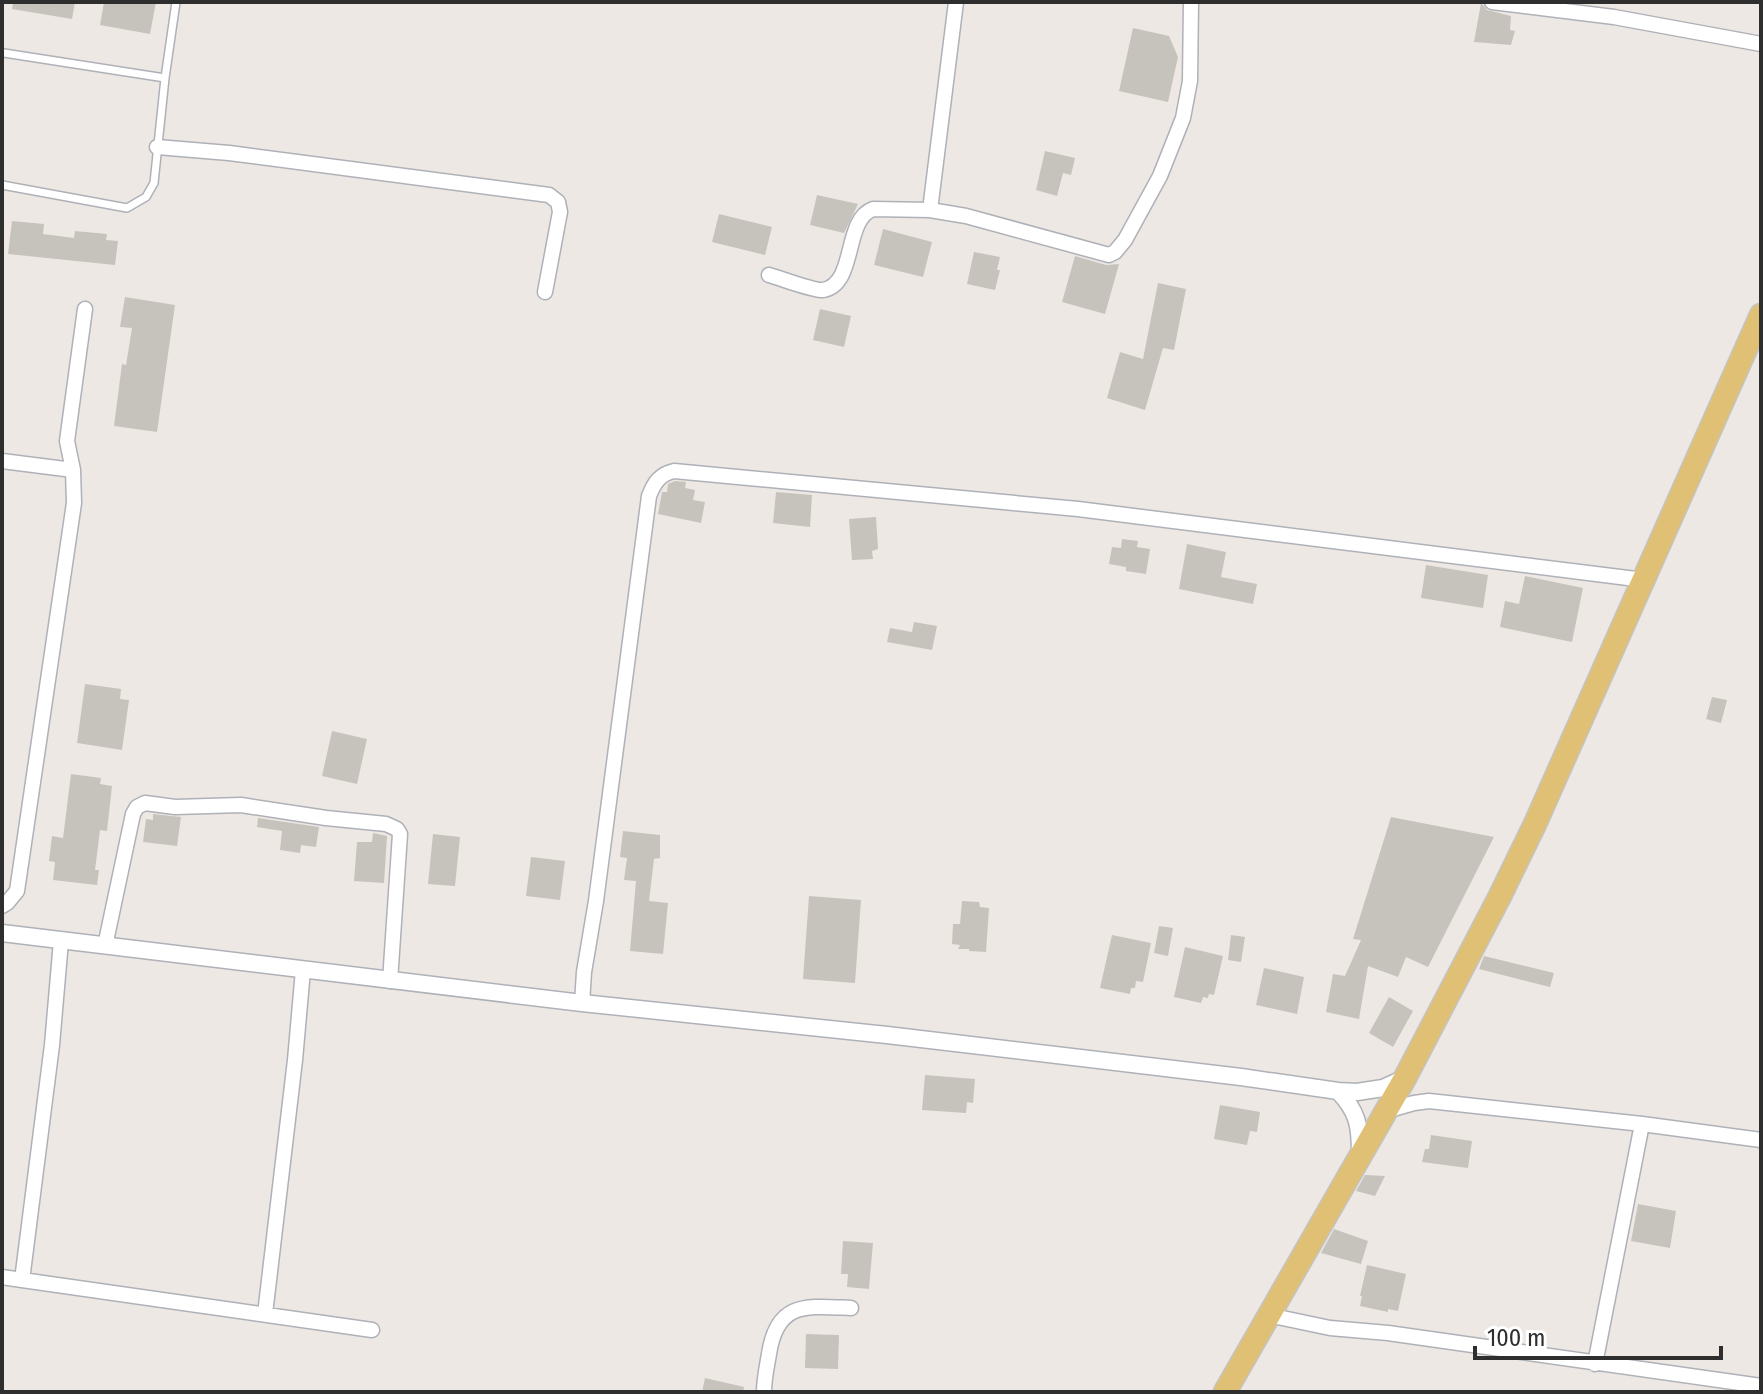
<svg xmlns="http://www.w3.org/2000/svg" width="1763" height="1394" font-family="'Fira Sans Condensed',sans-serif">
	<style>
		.building { fill: #c6c3bd }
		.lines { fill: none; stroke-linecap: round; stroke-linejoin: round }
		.service-casing { stroke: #afb1b8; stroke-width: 10 }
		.minor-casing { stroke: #afb1b8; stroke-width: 17 }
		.tertiary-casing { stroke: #afb1b8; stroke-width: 19 }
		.primary-casing { stroke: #c4c4c4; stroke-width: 25 }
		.service { stroke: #fff; stroke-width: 7 }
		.minor { stroke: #fff; stroke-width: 14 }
		.tertiary { stroke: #fff; stroke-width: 16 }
		.primary { stroke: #e0c074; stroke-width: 22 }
	</style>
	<rect width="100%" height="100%" fill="#ede8e3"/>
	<path class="building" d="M13,2h62l-3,17 -60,-10z
		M104,2h52l-6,32 -50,-9z
		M1481,3l6,7 24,6 -1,14 5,1 -4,14 -37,-3z
		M1133,28l36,8 9,21 -10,45 -49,-11z
		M1045,151l30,7 -4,17 -8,-2 -6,23 -21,-6z
		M817,195l41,9 -14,29 -34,-8z
		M719,214l53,13 -7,28 -53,-13z
		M12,221l32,3 -1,10 31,4 1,-7 32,3 -1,6 12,1 -3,24 -107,-11z
		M883,229l49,13 -9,35 -49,-12z
		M974,252l26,5 -3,13h3l-5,20 -28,-6z
		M1075,256l31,9 13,-1 -14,50 -43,-12z
		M1158,283l28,6 -12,61 -11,-2 -18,62 -38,-12 13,-46 23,7z
		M125,297l50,8 -18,127 -43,-6 8,-62 4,1 6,-37 -12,-1z
		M820,309l31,7 -7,31 -31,-7z
		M675,481l11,1 -1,6 10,2 -2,10 12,2 -4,21 -43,-9 4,-22h5l1,-8z
		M776,492l36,3 -2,32 -37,-4z
		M876,517l2,32 -6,2 1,8 -21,1 -3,-41z
		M1122,539l16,2 -1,6 13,2 -4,25 -20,-3v-4l-17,-3 3,-17 9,1z
		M1187,544l39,8 -5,25 36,7 -4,20 -74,-15z
		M1426,565l62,10 -5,33 -62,-10z
		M1525,576l58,12 -11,54 -72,-15 5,-26 14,3z
		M914,622l23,4 -5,24 -45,-8 3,-14 22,4z
		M85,684l36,5 -1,10 9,1 -7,50 -45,-7z
		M1712,697l15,3 -6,23 -15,-4z
		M332,731l35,8 -10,45 -35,-8z
		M71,774l30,4 -1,6 12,2 -5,45 -7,-1 -5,40h4l-2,15 -44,-5 2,-18 -6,-1 3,-25 11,2z
		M153,814l28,3 -4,29 -34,-4 3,-23 7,1z
		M1391,817l103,20 -66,130 -22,-10 -8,20 -30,-11 -9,53 -33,-7 7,-38 12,2 16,-36 -8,-1z
		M258,818l61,9 -3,20 -15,-2 -1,8 -20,-3 2,-19 -25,-4z
		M623,831l37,4v23l-6,1 -5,42 19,2 -5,51 -33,-3 6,-70 -12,-1 3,-22 -7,-1z
		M373,833l14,3 -3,47 -30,-2 3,-39h15z
		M433,834l27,3 -5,49 -27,-2z
		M531,857l34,4 -5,39 -34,-4z
		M809,896l52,4 -6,83 -52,-4z
		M962,901l17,1 1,5 9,1 -3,44 -17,-1v-2h-11l2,-4 -8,-1 1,-20h7z
		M1159,926l14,2 -5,28 -14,-3z
		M1112,935l39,8 -8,39 -7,-1 -1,7h-4l-1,6 -30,-6z
		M1231,935l14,2 -4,25 -13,-2z
		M1185,947l38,9 -9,39 -5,-1 -1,4 -5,-1 -2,6 -27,-6z
		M1484,956l70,17 -4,14 -71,-18z
		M1264,968l40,9 -7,37 -41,-9z
		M1389,997l24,14 -20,36 -24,-14z
		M925,1075l50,4 -2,24 -6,-1 -1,11 -44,-3z
		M1220,1105l40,7 -3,20 -7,-1 -3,14 -33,-6z
		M1431,1135l41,6 -4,27 -46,-6 3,-13h4z
		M1365,1175l20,1 -10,20 -19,-5z
		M1638,1204l38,7 -6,37 -39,-7z
		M1334,1229l34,12 -7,23 -40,-11z
		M843,1241l30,2 -4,46 -22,-2 1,-13h-7z
		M1367,1265l39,9 -8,37 -10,-2v3l-28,-6 2,-10h-2z
		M806,1334l33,1 -1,34 -33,-1z
		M705,1378l39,9 -1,5h-41z"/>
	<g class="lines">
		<g class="service-casing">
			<path id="service" d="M4,53l161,25
				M2,185l125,23 19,-11 8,-14 11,-105 11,-76"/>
		</g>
		<g class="minor-casing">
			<path id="minor" d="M956,2l-26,208 36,6 143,39 6,-3 10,-12 35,-64 23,-58 7,-37 1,-79
				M1492,2l122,15 147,27
				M157,147l72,6 320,42 9,7 2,10 -15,80
				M769,275c11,3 45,16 54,15 34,-6 20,-70 50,-81l57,1
				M2,461l71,9
				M2,906l5,-3 10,-12 57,-388 -1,-33 -6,-29 18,-132
				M61,941l-9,104 -30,235 350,50
				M105,946l28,-132 4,-7 8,-4 30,4 66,-2 85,13 60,6 11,5 3,5 -10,147
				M582,1003l2,-31 12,-71 53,-405c5,-13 11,-22 25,-25l404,38 566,71
				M1386,1111l28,-8 15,-2 213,23 119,16
				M2,1277l20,3
				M265,1314l30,-254 8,-90
				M1268,1315l62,13 58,5 373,53
				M1595,1364l47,-240
				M764,1392c0,-13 3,-26 5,-38 8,-53 37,-48 82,-46"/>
		</g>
		<g class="tertiary-casing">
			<path id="tertiary" d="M2,933l580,70 305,32 354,42 97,14 19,1 26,-4 22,-10
				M1338,1091c20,21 22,35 22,63"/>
		</g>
		<g class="primary-casing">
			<path id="primary" d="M1225,1392l180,-314 95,-182 35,-72 226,-509"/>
		</g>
		<use href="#service" class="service"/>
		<use href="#minor" class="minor"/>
		<use href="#tertiary" class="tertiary"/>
		<use href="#primary" class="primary"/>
	</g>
	<rect width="1763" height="1394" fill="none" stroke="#2e2e2e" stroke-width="8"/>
	<path d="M1475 1346v12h246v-12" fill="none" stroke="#2e2e2e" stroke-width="4"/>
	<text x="1487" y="1346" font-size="24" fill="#2e2e2e" stroke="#ffffff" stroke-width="6" paint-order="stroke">100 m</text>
</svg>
